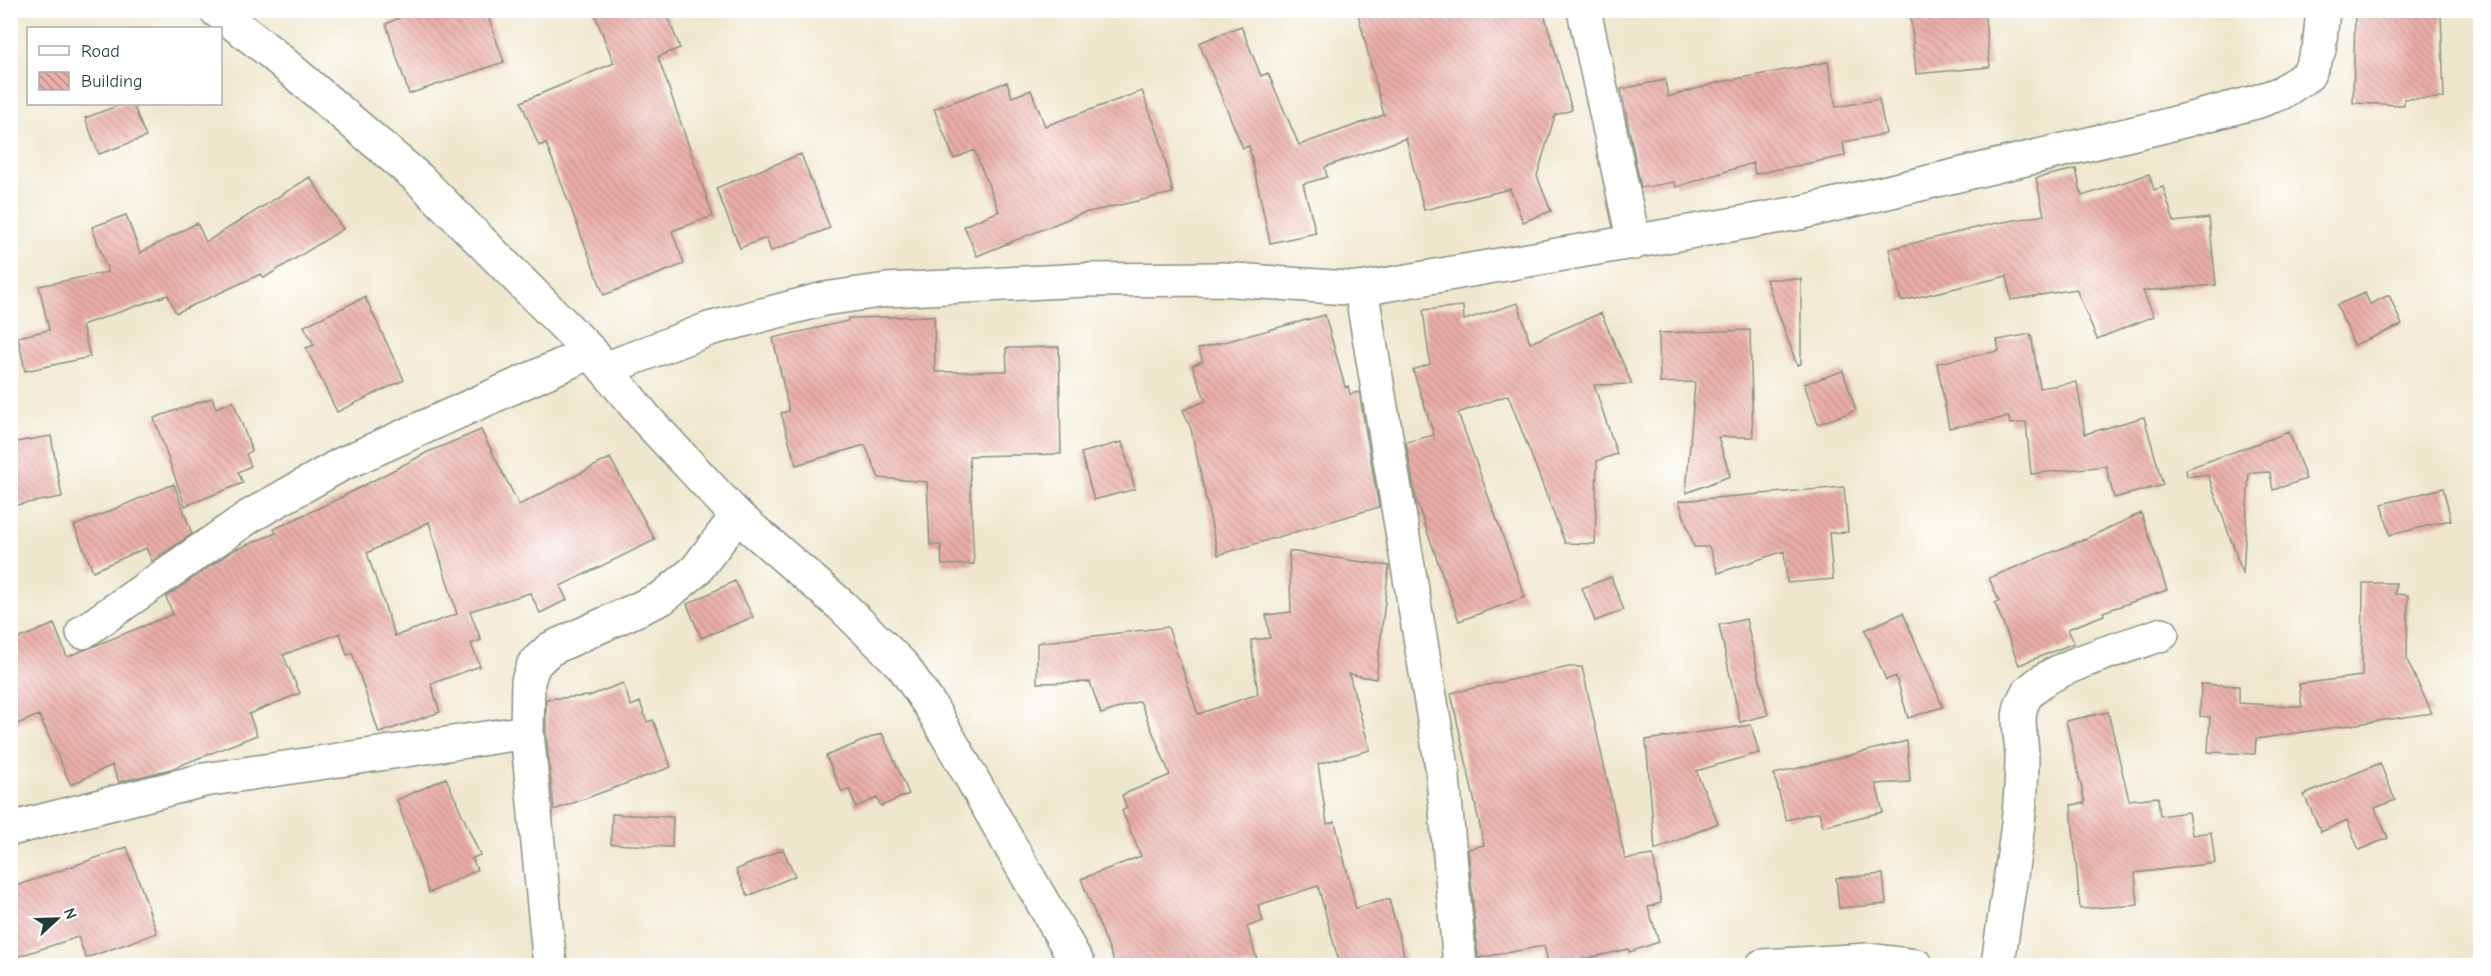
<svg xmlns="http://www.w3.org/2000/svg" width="2491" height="976" font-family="'Comic Neue',sans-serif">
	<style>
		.building { fill: url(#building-back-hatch); fill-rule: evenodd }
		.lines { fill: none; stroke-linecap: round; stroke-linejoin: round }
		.street-casing { stroke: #879280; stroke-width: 36 }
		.secondary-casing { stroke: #879280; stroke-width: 36 }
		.street { stroke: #fff; stroke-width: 33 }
		.secondary { stroke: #fff; stroke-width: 33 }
	</style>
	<defs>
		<pattern id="building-back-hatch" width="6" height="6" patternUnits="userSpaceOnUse" patternTransform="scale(1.5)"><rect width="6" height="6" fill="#ebaea9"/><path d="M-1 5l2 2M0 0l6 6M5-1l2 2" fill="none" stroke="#be8f8a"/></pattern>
	</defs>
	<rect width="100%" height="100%" fill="#fff"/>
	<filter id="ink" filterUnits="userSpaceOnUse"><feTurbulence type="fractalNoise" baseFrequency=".0167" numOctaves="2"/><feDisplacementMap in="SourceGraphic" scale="12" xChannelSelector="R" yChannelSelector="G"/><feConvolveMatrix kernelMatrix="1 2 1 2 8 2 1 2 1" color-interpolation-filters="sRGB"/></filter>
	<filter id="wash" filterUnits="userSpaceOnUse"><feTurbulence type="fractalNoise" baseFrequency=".008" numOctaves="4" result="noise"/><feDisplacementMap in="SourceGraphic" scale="24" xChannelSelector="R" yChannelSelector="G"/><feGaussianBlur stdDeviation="1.35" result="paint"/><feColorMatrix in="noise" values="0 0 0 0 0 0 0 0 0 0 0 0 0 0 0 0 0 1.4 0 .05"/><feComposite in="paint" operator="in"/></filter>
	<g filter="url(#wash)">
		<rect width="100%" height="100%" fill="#efe7cd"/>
		<g id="blocks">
			<path class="building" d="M415,10h71l18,52 -95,32 -23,-70z
				M593,10h72l15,38 -22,9 55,159 -41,15 12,33 -80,31 -58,-152 -7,3 -18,-44 93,-39z
				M1357,10h186l29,100 -17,5 -18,61 14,35 -28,11 -13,-33 -86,21 -18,-72 -81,29 2,10 -24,7 13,49 -46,10 -21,-97 -6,2 -44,-105 42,-17 20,50 7,-3 31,72 85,-30z
				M1910,10h74l6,57 -74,7z
				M2400,10h29v5l12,-1 3,84 -40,1v6l-51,-2 2,-91 45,2z
				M1828,62l8,45 43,-8 7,35 -43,8 2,14 -90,18 -2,-11 -77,24 -2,-5 -33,6 -20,-99 44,-9 3,17 52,-15z
				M1007,82l5,15 19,-7 14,36 97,-35 18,48 13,54 -93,21 -103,42 -13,-30 35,-15 -25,-61 -20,9 -20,-50z
				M122,104h11l13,33 -47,17 -14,-36z
				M801,154l29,74 -59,23 -5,-13 -26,10 -24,-60z
				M2076,169l6,27 67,-22 5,16 9,-3 11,35 35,-4 7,67 -73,6 11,25 -57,23 -21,-50 -65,11 -4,-24 -106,25 -12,-52 103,-25 52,-9 -8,-37z
				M310,177l33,52 -79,49 -3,-4 -85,39 -8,-18 -86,30 8,32 -65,14 -7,-34 31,-7 -10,-44 69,-14 -16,-45 34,-12 14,38 57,-30 9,19z
				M1766,279h35v85l-4,1z
				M2365,293l5,11 19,-9 13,30 -48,20 -17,-40z
				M365,297l39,83 -67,32 -31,-64 8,-3 -10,-19z
				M1518,303l12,40 71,-30 31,71 -38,1 23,69 -20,7 -2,83 -30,-1 -57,-148 -50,18 67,184 -66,24 -43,-121 -10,-58 28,-7 -21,-65 17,-6 -7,-54 40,-4 1,14z
				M1325,315l20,72 3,-1 2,8 9,-2 20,115 -161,48 -27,-126 -8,-19 23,-9 -14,-35 11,-5 -5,-12z
				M934,316l1,56 72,-1 -1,-23 53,-1 2,107 -92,2 5,108 -32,1 -1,-20h-11l-3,-63 -48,-4 -14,-33 -69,20 -15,-52 8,-2 -16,-73 75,-17v-3z
				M1750,330l3,107h-35l12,39 -44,17 9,-111 -35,1 -1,-50z
				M2031,334l9,54 37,-6 8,52 59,-17 19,68 -49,13 -8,-32 -75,8 -5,-52 -16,2 -1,-7 -60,11 -12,-65 62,-12 -2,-11z
				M1843,371l13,39 -38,14 -14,-40z
				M212,398l4,10 17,-7 19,50 -6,3 5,12 -13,6 5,11 -58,23 -31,-88z
				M481,430l38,75 91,-47 45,82 -95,46 7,14 -27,13 -10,-20 -60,18 11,29 -10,4 9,22 -49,18 9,28 -61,21 -27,-80 -5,2 -7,-22 -57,22 17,38 -51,21 8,21 -86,34 -52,13 -7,-17 -41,20 -32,-70 -29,12v-85l44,-18 13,33 106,-43 -7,-17 68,-47 42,-17 -2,-4 62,-29 92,-48zM429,522l28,92 -62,22 -28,-83z
				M2289,432l17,47 -33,11 -3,-18 -21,1 -6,101 -35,-99 -21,1 -1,-7z
				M51,436l11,61 -52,9v-63z
				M1122,442l13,47 -41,11 -13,-47z
				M174,484l18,50 -40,27 -6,-13 -53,23 -19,-45z
				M1844,487l4,45 -19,1 4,46 -46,4 -3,-32 -66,22 -9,-26h-15l-15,-46z
				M2443,488l8,32 -61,15 -8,-31z
				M2141,513l26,77 -64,22 1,3 -36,14 6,14 -55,22 -24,-62 4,-2 -10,-23 98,-40z
				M1289,551l100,15 -13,113 -27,-5 21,76 -52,14 9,60 8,-2 21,86 33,-9 18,67h-67l-22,-80 -60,19 5,16 -16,6 12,39h-143l-35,-87 60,-23 -19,-45 5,-3 -5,-13 48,-20 -30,-74 -39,13 -11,-32 -53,1v-40l131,-16 30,87 60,-20 -7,-54 19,-2 -4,-23 25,-3z
				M1611,577l13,33 -29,11 -13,-33z
				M735,581l18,36 -52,21 -14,-34z
				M2363,583h33l-1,11 13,1 -1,65 25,53 -176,26 -1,15 -47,-2 2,-35 -10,-1 1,-32 38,2v17l63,4 -3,-23 63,-8z
				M1903,613l40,94 -35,11 -12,-42 -10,4 -21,-50z
				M1746,619l22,96 -28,7 -21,-97z
				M1569,667h13l43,192 28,-4 8,48 -13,4 11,35 -30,10v-3l-76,17h-4l-5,-20 -66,12 -10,-109 16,-4 -33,-152z
				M623,683l8,23 9,-4 7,20 6,-2 18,47 -117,43 -8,-79v-32l43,-3z
				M2108,712l21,88 29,-3 2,19 28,-4 4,23 19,-3 4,31 -80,10 3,32 -58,4 -9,-104 14,-2 -19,-82z
				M1751,725l8,28 -63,18 22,52 -63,27 -9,-110z
				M882,733l27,61 -28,12 -4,-8 -21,9 -7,-18 -7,3 -16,-36z
				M1907,741l3,41 -34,2 7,28 -60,14 -4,-14 -33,8 -12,-46z
				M2380,763l15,37 -20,8 13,30 -29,12 -12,-30 -26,12 -17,-37z
				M446,778l34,77 -8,3 5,12 -48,23 -32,-93z
				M612,814l61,3 -1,30 -61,-3z
				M127,847l30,86 -71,25 -8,-21 -68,22v-71z
				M783,849l12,27 -47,20 -12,-26z
				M1883,874l3,30 -47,4 -3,-30z"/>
		</g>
	</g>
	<g filter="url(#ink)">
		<use href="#blocks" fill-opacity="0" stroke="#879280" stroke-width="1.5"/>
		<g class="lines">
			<g class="street-casing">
				<path id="street" d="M1584,10l50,233
					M1361,289l81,478 18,199
					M605,369l104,-40 115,-30 63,-9 198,-10 136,-1 140,10 438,-76 361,-86 96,-25 25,-9 27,-18 11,-25 4,-40
					M83,632l167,-116 90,-51 251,-113
					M10,829l194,-49 323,-48
					M550,966l-23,-234 1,-51 6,-17 16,-15 112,-51 34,-28 41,-54
					M1762,966l107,-6 48,6
					M1998,966c8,-70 24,-139 24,-209 0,-24 -10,-45 7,-65 23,-26 98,-45 133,-58"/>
			</g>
			<g class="secondary-casing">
				<path id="secondary" d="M216,10l53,41 150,128 172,173 57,69 89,95 105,90 61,60 28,41 148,259"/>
			</g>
			<use href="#street" class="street"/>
			<use href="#secondary" class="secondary"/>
		</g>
	</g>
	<rect width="2491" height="976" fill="none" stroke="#fff" stroke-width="36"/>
	<rect x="27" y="27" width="195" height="78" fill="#ffffff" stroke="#a5b1ae" stroke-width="1.5"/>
	<rect x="39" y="46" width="30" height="9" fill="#ffffff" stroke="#a5b1ae" stroke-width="1.5"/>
	<text x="81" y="57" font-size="18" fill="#1f3d34">Road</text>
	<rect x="39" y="72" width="30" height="18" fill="url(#building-back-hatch)" stroke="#a5b1ae" stroke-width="1.5"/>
	<text x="81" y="87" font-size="18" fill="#1f3d34">Building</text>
	<g transform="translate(57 919) rotate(68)" stroke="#ffffff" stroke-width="4.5" paint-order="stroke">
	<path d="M0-4.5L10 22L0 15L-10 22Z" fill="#1f3d34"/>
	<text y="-9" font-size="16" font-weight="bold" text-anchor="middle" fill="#1f3d34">N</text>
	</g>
</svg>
